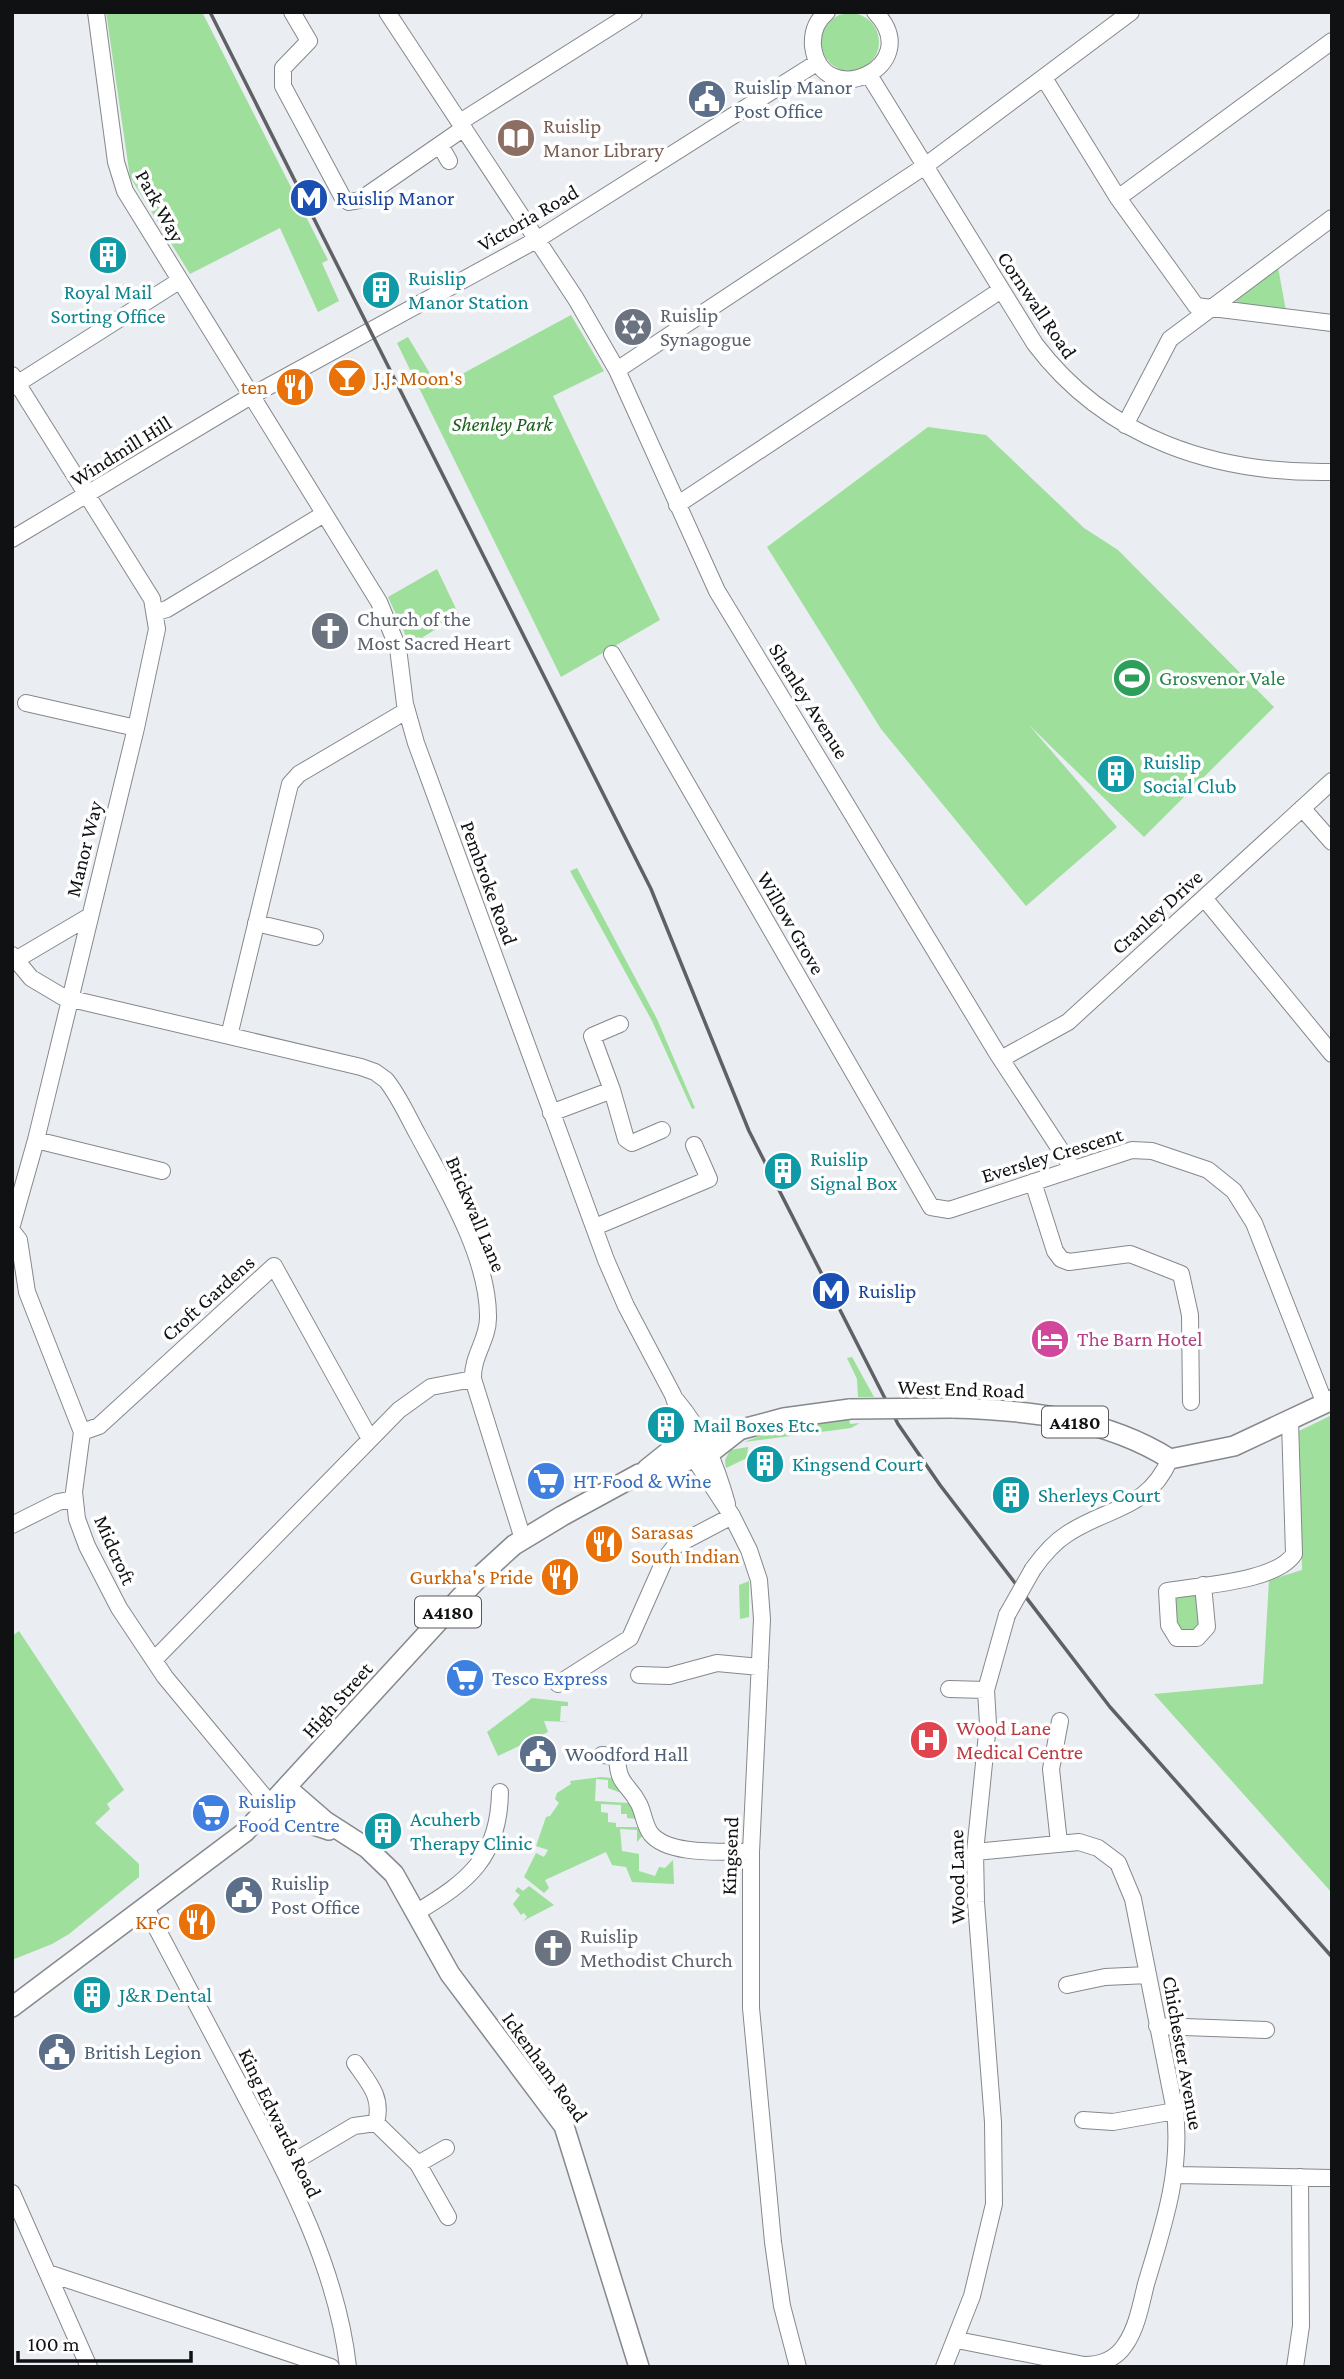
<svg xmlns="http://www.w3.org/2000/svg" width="1344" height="2379" font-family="'Crimson Pro',serif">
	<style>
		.green { fill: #9ddf9b }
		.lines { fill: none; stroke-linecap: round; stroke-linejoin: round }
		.minor-casing { stroke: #85888d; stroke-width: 18 }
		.major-casing { stroke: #85888d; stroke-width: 22 }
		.minor { stroke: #fff; stroke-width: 16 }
		.major { stroke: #fff; stroke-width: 19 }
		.rail { stroke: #606164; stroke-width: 3.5 }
		.minor-bridge-casing { stroke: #85888d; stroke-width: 18; stroke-linecap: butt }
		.major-bridge-casing { stroke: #85888d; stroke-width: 22; stroke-linecap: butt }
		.minor-bridge { stroke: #fff; stroke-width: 16 }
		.major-bridge { stroke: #fff; stroke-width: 19 }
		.labels { text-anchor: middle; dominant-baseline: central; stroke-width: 7; stroke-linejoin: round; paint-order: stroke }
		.shield { fill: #fff; stroke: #58585a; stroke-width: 2 }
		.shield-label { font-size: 19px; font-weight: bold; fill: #101113 }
		.service-label { font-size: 21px; fill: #4e5e75; stroke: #fff; text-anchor: start }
		.education-label { font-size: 21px; fill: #785e54; stroke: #fff; text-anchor: start }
		.transit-label { font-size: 21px; fill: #164399; stroke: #fff; text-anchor: start }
		.street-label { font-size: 21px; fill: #101113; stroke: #fff }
		.culture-label { font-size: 21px; fill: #0d838f; stroke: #fff; text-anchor: start }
		.worship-label { font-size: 21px; fill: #5b616d; stroke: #fff; text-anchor: start }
		.food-label { font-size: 21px; fill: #c56008; stroke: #fff; text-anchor: end }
		.park-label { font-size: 21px; font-style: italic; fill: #1b5e1d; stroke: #fff }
		.leisure-label { font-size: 21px; fill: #27864d; stroke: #fff; text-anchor: start }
		.hotel-label { font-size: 21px; fill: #b23c85; stroke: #fff; text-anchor: start }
		.shop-label { font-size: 21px; fill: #366cbe; stroke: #fff; text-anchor: start }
		.health-label { font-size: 21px; fill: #be3a42; stroke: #fff; text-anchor: start }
	</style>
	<rect width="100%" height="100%" fill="#eaedf2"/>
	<path class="green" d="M106,12h96l126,248 -6,3 17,38 -21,11 -38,-84 -90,46 -60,-97z
		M821 42a29 29 0 1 1 58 0a29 29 0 1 1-58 0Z
		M1278,267l8,44 -49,-6 -1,-6z
		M571,315l33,56 -51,25 107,224 -99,57 -164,-334 11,-6 30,50z
		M928,427l58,8 98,93 34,22 156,157 -130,130 -115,-112 88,102 -91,79 -145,-177 -114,-182z
		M437,569l22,46 -49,30 -22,-48z
		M577,868l80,151 38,89 -3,1 -40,-88 -82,-150z
		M852,1357l22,40h-16l-1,-18 -10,-21z
		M1332,1415v478l-178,-199 109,-10 6,-104 33,-10 -3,-139z
		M849,1419l1,5 10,-1 -9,5 -107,14 32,-12z
		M748,1447l-1,11 -21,10 -1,-8 5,-10z
		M749,1581v36l-9,2 -1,-34z
		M1203,1585l5,37 -26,18 -15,-49z
		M19,1631l105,159 -17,14 3,5 -15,14 44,41v13l-70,57 -17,10 -40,16v-324z
		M532,1698l36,4v4h-7l-1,15 9,1 -25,-1 4,11 -50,24 -11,-24z
		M601,1777l11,1 9,15 -13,-5v-8l-12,-1 -1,22 34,2 8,16 -10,-1v-4h-6v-9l-20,-1v8l7,1v9l8,1v4h24l3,8 -6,7v-12l-17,-1 2,22 17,3v17l16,5 4,-9 6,1 8,-8 1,24 -42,-2 -6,-15 -14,-2 -6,-13 -61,28 4,8 -5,5 -20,-16 12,-24 8,4 4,-7 -12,-4 10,-29 4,-1 9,-13 -4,-4 2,-6 14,-9 -1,-3z
		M529,1886l25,19 -31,16 4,-4 -3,-4 -3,2 -8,-11 7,-9 -5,-4 3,-4 5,4z"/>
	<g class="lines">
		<g class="minor-casing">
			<path id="minor" d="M96,12l20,150 9,29 254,411 19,46 7,56 11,39 190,517 20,46 47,89 21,63 38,58 17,34 10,30 3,39 -11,233v156l22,234 9,64 16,61
				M292,12l17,29 -26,27v18l60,112 6,4 11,-2 104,-72
				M387,12l189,287 41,71 100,221 280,462 76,116
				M827,12c-11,9 -15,21 -14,34 8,67 115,21 62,-34
				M869,75l166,269c72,95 180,130 297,128
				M1044,78l74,120 78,108 136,17
				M460,122l174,-110
				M440,145l9,16
				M1118,198l214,-157
				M617,370l308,-204 206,-154
				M12,375l140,224 5,30 -21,99 -100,412 -24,85
				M12,387l167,-106
				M1125,425l45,-86 162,-121
				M677,505l324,-215
				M12,539l239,-143 287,-157 280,-177
				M157,612l10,-3 157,-95
				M612,654l319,553 18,3 183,-60 20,1 56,19 26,21 20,32 71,181
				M26,703l110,25
				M1302,808l30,34
				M1204,898l128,156
				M256,923l59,14
				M12,955l19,23 32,19 298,70 14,5 11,8c13,16 22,37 32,55 28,52 71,124 70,183 0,22 -16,38 -15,61l50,160
				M12,962l78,-46
				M229,1036l61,-252 9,-10 107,-63
				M1001,1059l67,-37 264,-241
				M612,1090l-20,-54 28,-12
				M551,1113l61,-23 14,49 6,4 30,-13
				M36,1140l126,31
				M1033,1182l22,69 6,8 8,3 61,-8 51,20 9,41 1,87
				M595,1227l114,-48 -15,-34
				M12,1231l7,9 8,52 55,140 -8,60 3,27 10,27 32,62 46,69 107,129
				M676,1400c27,32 40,65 51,104
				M82,1432l17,-6 175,-160 96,173
				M12,1525l46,-23 16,-3
				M1033,1569c10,-14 20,-26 34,-35 42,-28 80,-23 103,-75
				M1203,1585l4,42 -10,11h-20l-8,-13 -2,-34c32,-6 109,-9 127,-37l-4,-133
				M154,1660l245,-250 32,-23 42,-8
				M639,1675l30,1 48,-13 43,4
				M558,1684l72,-46 35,-79 10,-13 57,-30
				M949,1689l37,1
				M602,1755l15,1c1,31 11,26 22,48 5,10 5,21 12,30 18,22 73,17 100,18
				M1059,1843l-8,-74 9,-48
				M146,1908c31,59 62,118 93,176 47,89 98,182 109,283
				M417,1912c52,-31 82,-55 83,-120
				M1067,1985l38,-8 43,-2
				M1157,2026l109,4
				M355,2063c14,20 28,34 21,60
				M1083,2120l30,2 62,-11
				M418,2164l28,-16
				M283,2168l71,-42 22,-3 42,41 30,53
				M1175,2175l157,3
				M12,2193l77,174
				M48,2273l283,94
				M957,2340l127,25c16,0 32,-6 41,-20 12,-17 16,-41 21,-61 17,-57 36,-112 29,-173l-42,-212 -15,-36 -20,-15 -19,-6 -104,10
				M944,2367l28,-71 22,-92 -1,-82 -17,-220 -1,-50 13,-128 -2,-34 21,-75
				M1295,2367l6,-41 -1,-149"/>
		</g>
		<g class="major-casing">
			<path id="major" d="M952,1408c75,2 153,10 218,51l64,-13 98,-46
				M647,1469l20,-16 40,-19 24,-2 53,-14 66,-9
				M287,1788l38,33 42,27 27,26 56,100 114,152 75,241
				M272,1806l15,10 42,14
				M12,2007l233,-175 235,-256 34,-31 48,-29 77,-42 38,-9 38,-16 23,-18"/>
		</g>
		<use href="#minor" class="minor"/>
		<use href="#major" class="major"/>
		<path class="rail" d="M210,12l441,877 98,242 149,293 42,61 170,222 222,250"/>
		<g class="minor-bridge-casing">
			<path id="minor-bridge" d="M1007,1615l26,-46"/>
		</g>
		<g class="major-bridge-casing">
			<path id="major-bridge" d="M850,1409l102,-1"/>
		</g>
		<use href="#minor-bridge" class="minor-bridge"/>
		<use href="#major-bridge" class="major-bridge"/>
	</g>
	<defs>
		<g id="civic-disc" transform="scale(2.0125)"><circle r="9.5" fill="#5c6f8a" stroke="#fff"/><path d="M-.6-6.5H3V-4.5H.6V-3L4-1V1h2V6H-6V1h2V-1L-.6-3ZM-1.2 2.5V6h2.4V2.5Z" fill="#fff"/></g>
		<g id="library-disc" transform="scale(2.0125)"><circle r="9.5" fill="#8d6e63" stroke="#fff"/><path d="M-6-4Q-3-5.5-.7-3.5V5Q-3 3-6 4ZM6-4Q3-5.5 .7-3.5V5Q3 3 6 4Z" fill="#fff"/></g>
		<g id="metro-disc" transform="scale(2.0125)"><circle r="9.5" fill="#1a4fb4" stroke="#fff"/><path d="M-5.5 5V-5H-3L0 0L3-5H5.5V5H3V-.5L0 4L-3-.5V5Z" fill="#fff"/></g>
		<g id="building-disc" transform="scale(2.0125)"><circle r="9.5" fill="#0f9aa8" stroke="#fff"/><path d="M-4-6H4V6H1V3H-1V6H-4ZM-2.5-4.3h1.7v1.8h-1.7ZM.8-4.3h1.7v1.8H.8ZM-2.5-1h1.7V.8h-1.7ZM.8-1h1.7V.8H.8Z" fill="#fff"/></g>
		<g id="synagogue-disc" transform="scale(2.0125)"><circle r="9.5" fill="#6b7280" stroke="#fff"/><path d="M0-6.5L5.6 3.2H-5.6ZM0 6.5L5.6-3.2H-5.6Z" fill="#fff"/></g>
		<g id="bar-disc" transform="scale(2.0125)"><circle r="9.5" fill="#e8710a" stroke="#fff"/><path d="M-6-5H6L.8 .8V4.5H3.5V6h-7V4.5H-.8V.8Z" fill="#fff"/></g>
		<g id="restaurant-disc" transform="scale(2.0125)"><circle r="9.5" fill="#e8710a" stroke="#fff"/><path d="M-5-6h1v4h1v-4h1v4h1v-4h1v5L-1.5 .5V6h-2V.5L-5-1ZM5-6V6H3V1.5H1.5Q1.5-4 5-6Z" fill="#fff"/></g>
		<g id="church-disc" transform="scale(2.0125)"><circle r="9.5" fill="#6b7280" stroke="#fff"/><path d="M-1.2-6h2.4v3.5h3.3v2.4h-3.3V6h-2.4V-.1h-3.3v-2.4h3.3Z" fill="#fff"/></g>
		<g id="stadium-disc" transform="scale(2.0125)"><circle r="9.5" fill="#2e9e5b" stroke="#fff"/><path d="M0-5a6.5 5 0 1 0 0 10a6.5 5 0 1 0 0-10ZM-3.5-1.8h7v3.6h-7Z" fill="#fff"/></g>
		<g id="hotel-disc" transform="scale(2.0125)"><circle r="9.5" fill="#d1479c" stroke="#fff"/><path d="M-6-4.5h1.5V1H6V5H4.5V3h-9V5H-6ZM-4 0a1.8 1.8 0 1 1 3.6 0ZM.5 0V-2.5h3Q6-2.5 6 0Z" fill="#fff"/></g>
		<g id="supermarket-disc" transform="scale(2.0125)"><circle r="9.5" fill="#3f7fe0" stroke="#fff"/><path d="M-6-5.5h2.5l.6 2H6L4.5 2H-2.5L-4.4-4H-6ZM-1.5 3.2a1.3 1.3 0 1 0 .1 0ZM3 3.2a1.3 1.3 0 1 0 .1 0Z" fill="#fff"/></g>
		<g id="hospital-disc" transform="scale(2.0125)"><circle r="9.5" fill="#e0444e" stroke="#fff"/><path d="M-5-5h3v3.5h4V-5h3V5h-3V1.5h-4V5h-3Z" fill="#fff"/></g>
	</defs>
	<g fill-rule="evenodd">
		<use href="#civic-disc" x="707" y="99"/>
		<use href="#library-disc" x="516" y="138"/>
		<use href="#metro-disc" x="309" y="198"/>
		<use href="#building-disc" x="108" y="255"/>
		<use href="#building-disc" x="381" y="290"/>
		<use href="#synagogue-disc" x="633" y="327"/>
		<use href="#bar-disc" x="347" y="378"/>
		<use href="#restaurant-disc" x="295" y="387"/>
		<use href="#church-disc" x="330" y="631"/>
		<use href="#stadium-disc" x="1132" y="678"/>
		<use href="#building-disc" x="1116" y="774"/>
		<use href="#building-disc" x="783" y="1171"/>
		<use href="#metro-disc" x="831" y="1291"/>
		<use href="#hotel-disc" x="1050" y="1339"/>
		<use href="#building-disc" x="666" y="1425"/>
		<use href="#building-disc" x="765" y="1464"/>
		<use href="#supermarket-disc" x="546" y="1481"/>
		<use href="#building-disc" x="1011" y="1495"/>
		<use href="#restaurant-disc" x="604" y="1544"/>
		<use href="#restaurant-disc" x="560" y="1577"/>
		<use href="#supermarket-disc" x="465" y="1678"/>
		<use href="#hospital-disc" x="929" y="1740"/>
		<use href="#civic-disc" x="538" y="1754"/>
		<use href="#supermarket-disc" x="211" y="1813"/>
		<use href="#building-disc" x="383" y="1831"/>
		<use href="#civic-disc" x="244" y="1895"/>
		<use href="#restaurant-disc" x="197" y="1922"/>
		<use href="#church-disc" x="553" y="1948"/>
		<use href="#building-disc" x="92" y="1995"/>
		<use href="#civic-disc" x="57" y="2052"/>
	</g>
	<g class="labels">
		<g class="shield">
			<rect x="1042" y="1406.5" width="66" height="31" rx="5"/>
			<rect x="415" y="1596.5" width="66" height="31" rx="5"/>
		</g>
		<g class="shield-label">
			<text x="1075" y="1422">A4180</text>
			<text x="448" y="1612">A4180</text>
		</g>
		<g class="service-label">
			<text x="734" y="87">Ruislip Manor<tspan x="734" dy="24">Post Office</tspan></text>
			<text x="565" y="1754">Woodford Hall</text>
			<text x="271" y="1883">Ruislip<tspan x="271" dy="24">Post Office</tspan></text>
			<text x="84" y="2052">British Legion</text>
		</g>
		<g class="education-label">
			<text x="543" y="126">Ruislip<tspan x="543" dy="24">Manor Library</tspan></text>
		</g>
		<g class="transit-label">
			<text x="336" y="198">Ruislip Manor</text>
			<text x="858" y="1291">Ruislip</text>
		</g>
		<g class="street-label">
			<text transform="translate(160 206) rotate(61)">Park Way</text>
			<text transform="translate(528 218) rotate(-30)">Victoria Road</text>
			<text transform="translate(1037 305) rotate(56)">Cornwall Road</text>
			<text transform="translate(121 451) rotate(-32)">Windmill Hill</text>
			<text transform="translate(809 701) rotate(58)">Shenley Avenue</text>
			<text transform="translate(84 849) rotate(-76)">Manor Way</text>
			<text transform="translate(489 883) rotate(70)">Pembroke Road</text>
			<text transform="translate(1157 912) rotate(-42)">Cranley Drive</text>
			<text transform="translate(791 923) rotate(60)">Willow Grove</text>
			<text transform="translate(1052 1155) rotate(-17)">Eversley Crescent</text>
			<text transform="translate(476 1214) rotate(67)">Brickwall Lane</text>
			<text transform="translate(208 1298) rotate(-42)">Croft Gardens</text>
			<text transform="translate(961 1389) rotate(2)">West End Road</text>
			<text transform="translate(115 1550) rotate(66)">Midcroft</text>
			<text transform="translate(337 1700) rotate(-48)">High Street</text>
			<text transform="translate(730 1856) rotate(-88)">Kingsend</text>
			<text transform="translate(957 1877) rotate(-91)">Wood Lane</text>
			<text transform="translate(1183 2053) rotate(80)">Chichester Avenue</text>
			<text transform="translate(545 2067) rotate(54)">Ickenham Road</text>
			<text transform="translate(280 2123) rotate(64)">King Edwards Road</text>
		</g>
		<g class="culture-label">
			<text x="408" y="278">Ruislip<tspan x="408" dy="24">Manor Station</tspan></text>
			<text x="108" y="292" text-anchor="middle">Royal Mail<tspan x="108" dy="24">Sorting Office</tspan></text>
			<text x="1143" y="762">Ruislip<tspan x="1143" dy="24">Social Club</tspan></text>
			<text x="810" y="1159">Ruislip<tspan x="810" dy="24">Signal Box</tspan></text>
			<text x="693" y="1425">Mail Boxes Etc.</text>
			<text x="792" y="1464">Kingsend Court</text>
			<text x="1038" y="1495">Sherleys Court</text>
			<text x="410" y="1819">Acuherb<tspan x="410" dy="24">Therapy Clinic</tspan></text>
			<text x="119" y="1995">J&amp;R Dental</text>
		</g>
		<g class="worship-label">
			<text x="660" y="315">Ruislip<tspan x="660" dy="24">Synagogue</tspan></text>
			<text x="357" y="619">Church of the<tspan x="357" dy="24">Most Sacred Heart</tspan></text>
			<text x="580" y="1936">Ruislip<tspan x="580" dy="24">Methodist Church</tspan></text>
		</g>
		<g class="food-label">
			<text x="374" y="378" text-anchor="start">J.J. Moon's</text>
			<text x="268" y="387">ten</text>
			<text x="631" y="1532" text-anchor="start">Sarasas<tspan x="631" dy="24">South Indian</tspan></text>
			<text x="533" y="1577">Gurkha's Pride</text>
			<text x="170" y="1922">KFC</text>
		</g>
		<g class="park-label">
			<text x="502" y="424">Shenley Park</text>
		</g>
		<g class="leisure-label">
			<text x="1159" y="678">Grosvenor Vale</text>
		</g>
		<g class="hotel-label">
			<text x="1077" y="1339">The Barn Hotel</text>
		</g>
		<g class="shop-label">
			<text x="573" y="1481">HT Food &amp; Wine</text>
			<text x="492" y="1678">Tesco Express</text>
			<text x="238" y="1801">Ruislip<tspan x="238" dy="24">Food Centre</tspan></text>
		</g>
		<g class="health-label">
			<text x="956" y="1728">Wood Lane<tspan x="956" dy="24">Medical Centre</tspan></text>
		</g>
	</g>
	<rect width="1344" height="2379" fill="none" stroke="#101113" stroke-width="28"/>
	<path d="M18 2351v10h173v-10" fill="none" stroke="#101113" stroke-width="3.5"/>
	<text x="28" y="2351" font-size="21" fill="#101113" stroke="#ffffff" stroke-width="5" paint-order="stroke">100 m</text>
</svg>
